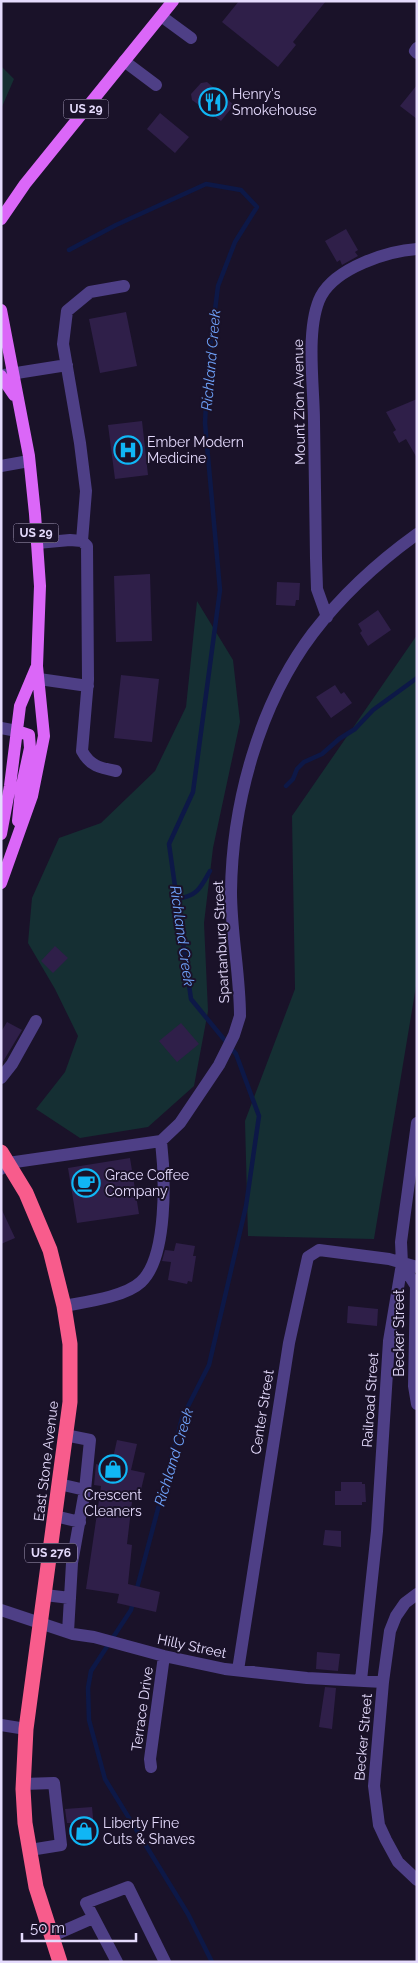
<svg xmlns="http://www.w3.org/2000/svg" width="418" height="1963" font-family="Raleway,sans-serif">
	<style>
		.green { fill: #152f33 }
		.lines { fill: none; stroke-linecap: round; stroke-linejoin: round }
		.stream { stroke: #0d1847; stroke-width: 4.5 }
		.building { fill: #2f1f49 }
		.minor { stroke: #4e3f86; stroke-width: 12 }
		.major { stroke: #db67f8; stroke-width: 12 }
		.highway { stroke: #f85c8c; stroke-width: 15 }
		.labels { text-anchor: middle; dominant-baseline: central; stroke-width: 4; stroke-linejoin: round; paint-order: stroke }
		.shield { fill: #1a1229; stroke: #a89fbd; stroke-width: 1 }
		.shield-label { font-size: 12px; font-weight: bold; fill: #e5dbfd }
		.poi-label { font-size: 14px; fill: #e5dbfd; stroke: #1a1229; text-anchor: start }
		.street-label { font-size: 14px; fill: #e5dbfd; stroke: #1a1229 }
		.water-label { font-size: 15px; font-style: italic; fill: #6ea1f9; stroke: #1a1229 }
	</style>
	<rect width="100%" height="100%" fill="#1a1229"/>
	<path class="green" d="M1,66l13,13 -13,30z
		M197,601l36,59 7,62 -27,126 -9,75 4,88 -14,75 -46,41 -68,11 -44,-29 29,-37 13,-36 -23,-47 -27,-46 4,-45 27,-60 42,-15 54,-52 31,-64z
		M417,635v345l-43,259 -126,-3 -3,-115 50,-132 -3,-173z"/>
	<g class="lines">
		<path class="stream" d="M69,250l47,-25 90,-41 35,6 16,17 -22,35 -17,44 -10,80 -3,57 15,167 -27,202 -24,52 22,155 45,55 23,62 -13,90 -37,159 -27,53 -46,174
			M286,786l7,-7 4,-10 7,-7 18,-8 17,-15 16,-10 18,-19 44,-32
			M177,899c20,-3 23,-10 33,-28
			M133,1602l-2,8 -40,61 -3,17 1,32 16,59 83,135 24,48"/>
	</g>
	<path class="building" d="M239,1h87l-33,41 3,3 -18,22 -56,-45z
		M207,82l27,23 -13,16 -29,-21 -1,-6 10,-11z
		M417,85v34l-17,-13z
		M160,113l29,24 -14,16 -28,-24z
		M346,229l12,21 -3,2 3,4 -16,9 -2,-5 -3,2 -12,-21z
		M126,312l11,54 -37,7 -11,-54z
		M417,399v59l-11,-19 -7,4 -6,-11 3,-2 -10,-18z
		M142,421l6,54 -33,4 -7,-54z
		M150,574l2,67 -36,1 -2,-66z
		M277,582l23,1 -1,17h-3l-1,6 -19,-1z
		M378,610l13,20 -23,16 -8,-13 2,-2 -4,-7z
		M121,675l38,4 -7,63 -38,-4z
		M335,685l6,9 3,-2 8,11 -21,15 -15,-21z
		M55,946l13,12 -15,15 -12,-12z
		M7,1022l15,8 -21,35v-33z
		M181,1023l18,21 -22,18 -18,-21z
		M130,1158l9,56 -62,9 -9,-55z
		M1,1208l14,30 -14,6z
		M176,1243l19,3 -2,10h3l-4,26 -4,-1 -1,3 -19,-4 3,-18 -9,-1 3,-11 9,1z
		M348,1306l30,3 -1,17 -30,-3z
		M117,1440l20,4 -6,26 14,3 -5,21 -7,-1 -6,51 5,1 -4,39 32,8 -4,20 -39,-9 2,-9 -33,-5 15,-103 -7,-1 2,-21 15,3z
		M341,1482h21v2h3l1,18h-4v3h-27v-14h6z
		M325,1530l16,1v16l-18,-2z
		M317,1652l23,2 -2,17 -22,-2z
		M325,1687l11,1 -4,41 -13,-2z
		M92,1807l3,32 -19,2 -2,-18h-7l-2,-14z"/>
	<g class="lines">
		<path class="minor" d="M161,16l30,22
			M417,48l-2,3 2,2
			M124,61l32,24
			M4,375l63,-10
			M1,466l28,-5
			M82,541l4,-50 -6,-48 -17,-99 4,-33 23,-19 34,-6
			M37,543l33,-3 12,1 5,5 1,134 -6,71c8,15 18,17 34,20
			M327,617l-10,-28 -1,-31c-1,-46 -1,-92 -2,-137 0,-34 -9,-94 7,-125 15,-28 66,-45 96,-47
			M32,678l56,8
			M1,728l16,3
			M1,1078l11,-14 24,-43
			M1,1169l7,-6 153,-22 19,-18 39,-58 15,-30 6,-19c0,-41 -9,-83 -9,-124 1,-88 28,-188 82,-259 29,-38 65,-71 104,-99
			M402,1264l14,22 -2,100 3,18
			M64,1306c21,-4 61,-9 77,-24 27,-25 24,-106 20,-141
			M59,1484l26,6 5,-50 -25,-5
			M55,1516l25,6
			M417,1594l-12,9 -9,13 -6,15 -7,51 -9,104 5,39 7,15 12,22 19,18
			M45,1595l25,3
			M1,1610l72,24 21,3 70,19 61,13 82,9 76,4
			M68,1632l4,-69 13,-73
			M238,1670l51,-327 19,-86 11,-7 70,9 28,8
			M361,1680l16,-149 12,-190 13,-77 -1,-22 16,-119
			M1,1725l25,4
			M151,1767l-1,-8 14,-103
			M23,1784l31,-1 7,62 -31,5
			M52,1936l41,-18
			M117,1962l-31,-59 42,-16 37,75"/>
		<path class="major" d="M1,219l24,-35 148,-183
			M1,310l28,146 6,58 5,72 -3,80 7,70 -12,60 -31,87
			M1,376l13,19
			M17,731l12,4 1,13 -9,42 -3,31
			M1,834l9,-48 10,-80 16,-38"/>
		<path class="highway" d="M1,1152l25,41 24,57 14,56 6,38v58l-44,327 -3,60 2,34 11,64 24,75"/>
	</g>
	<defs>
		<g id="restaurant-ring" transform="scale(1.4375)"><circle r="9.5" fill="#1a1229" stroke="#10b6f5" stroke-width="1.5"/><path d="M-5-6h1v4h1v-4h1v4h1v-4h1v5L-1.5 .5V6h-2V.5L-5-1ZM5-6V6H3V1.5H1.5Q1.5-4 5-6Z" fill="#10b6f5"/></g>
		<g id="hospital-ring" transform="scale(1.4375)"><circle r="9.5" fill="#1a1229" stroke="#10b6f5" stroke-width="1.5"/><path d="M-5-5h3v3.5h4V-5h3V5h-3V1.5h-4V5h-3Z" fill="#10b6f5"/></g>
		<g id="cafe-ring" transform="scale(1.4375)"><circle r="9.5" fill="#1a1229" stroke="#10b6f5" stroke-width="1.5"/><path d="M-5.5-4.5H6V0H3Q3 3.5 0 3.5H-2.5Q-5.5 3.5-5.5 0ZM3-3.2v2h1.7v-2ZM-6 4.5H4V6H-6Z" fill="#10b6f5"/></g>
		<g id="shop-ring" transform="scale(1.4375)"><circle r="9.5" fill="#1a1229" stroke="#10b6f5" stroke-width="1.5"/><path d="M-5-2.5h2.3a2.7 3.5 0 0 1 5.4 0H5L5.5 6h-11ZM-1.5-2.5h3a1.5 2.3 0 0 0-3 0Z" fill="#10b6f5"/></g>
	</defs>
	<g fill-rule="evenodd">
		<use href="#restaurant-ring" x="213" y="102"/>
		<use href="#hospital-ring" x="128" y="450"/>
		<use href="#cafe-ring" x="86" y="1183"/>
		<use href="#shop-ring" x="113" y="1469"/>
		<use href="#shop-ring" x="84" y="1831"/>
	</g>
	<g class="labels">
		<g class="shield">
			<rect x="63.5" y="99.5" width="45" height="19" rx="4"/>
			<rect x="13.5" y="523.5" width="45" height="19" rx="4"/>
			<rect x="25" y="1543.5" width="52" height="19" rx="4"/>
		</g>
		<g class="shield-label">
			<text x="86" y="109">US 29</text>
			<text x="36" y="533">US 29</text>
			<text x="51" y="1553">US 276</text>
		</g>
		<g class="poi-label">
			<text x="232" y="94">Henry's<tspan x="232" dy="16">Smokehouse</tspan></text>
			<text x="147" y="442">Ember Modern<tspan x="147" dy="16">Medicine</tspan></text>
			<text x="105" y="1175">Grace Coffee<tspan x="105" dy="16">Company</tspan></text>
			<text x="113" y="1495" text-anchor="middle">Crescent<tspan x="113" dy="16">Cleaners</tspan></text>
			<text x="103" y="1823">Liberty Fine<tspan x="103" dy="16">Cuts &amp; Shaves</tspan></text>
		</g>
		<g class="street-label">
			<text transform="translate(299 402) rotate(-91)">Mount Zion Avenue</text>
			<text transform="translate(221 942) rotate(-93)">Spartanburg Street</text>
			<text transform="translate(399 1333) rotate(-90)">Becker Street</text>
			<text transform="translate(370 1400) rotate(-86)">Railroad Street</text>
			<text transform="translate(262 1412) rotate(-81)">Center Street</text>
			<text transform="translate(46 1461) rotate(-83)">East Stone Avenue</text>
			<text transform="translate(192 1646) rotate(12)">Hilly Street</text>
			<text transform="translate(142 1709) rotate(-82)">Terrace Drive</text>
			<text transform="translate(363 1737) rotate(-85)">Becker Street</text>
		</g>
		<g class="water-label">
			<text transform="translate(211 360) rotate(-85)">Richland Creek</text>
			<text transform="translate(182 936) rotate(82)">Richland Creek</text>
			<text transform="translate(174 1457) rotate(-73)">Richland Creek</text>
		</g>
	</g>
	<rect width="418" height="1963" fill="none" stroke="#e5dbfd" stroke-width="5"/>
	<path d="M22 1933v8h114v-8" fill="none" stroke="#e5dbfd" stroke-width="2.5"/>
	<text x="30" y="1933" font-size="15" fill="#e5dbfd" stroke="#1a1229" stroke-width="4" paint-order="stroke">50 m</text>
</svg>
